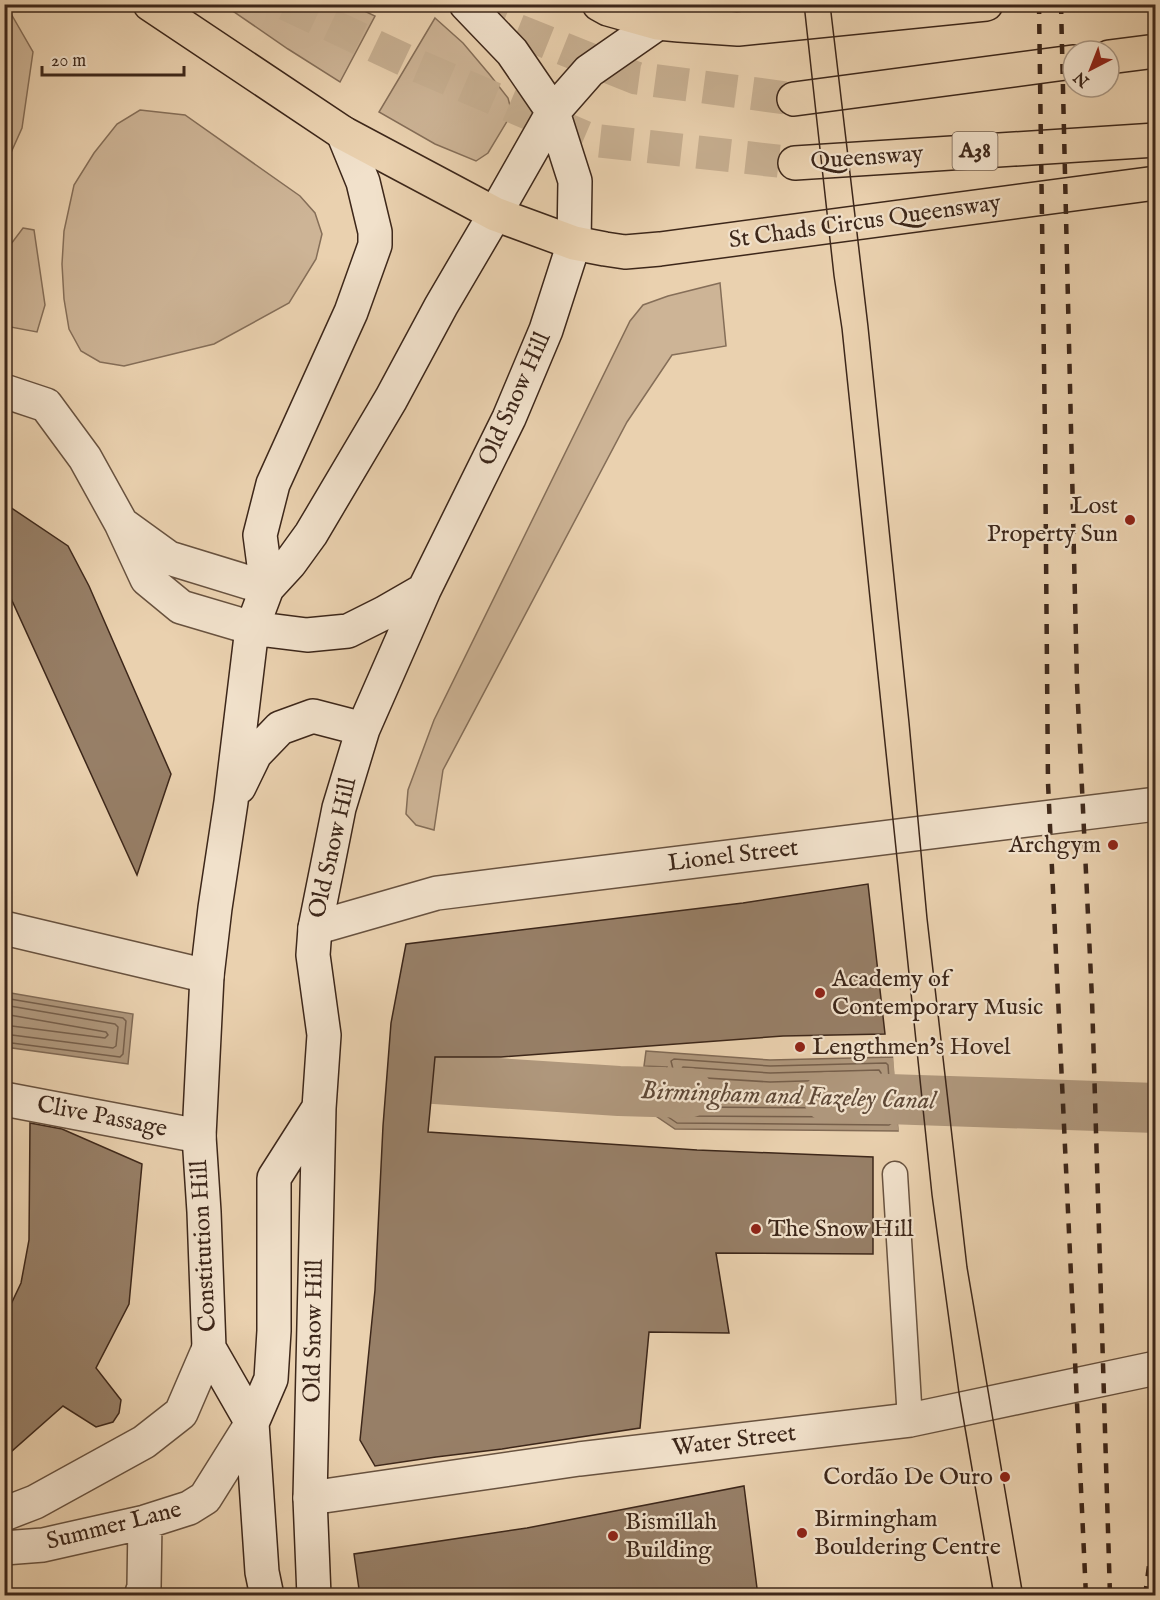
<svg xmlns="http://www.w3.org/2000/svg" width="1160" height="1600" font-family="'IM FELL English',serif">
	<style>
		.green { fill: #cdb496; stroke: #856e58; stroke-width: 1.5 }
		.water { fill: #af977c; stroke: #816a55; stroke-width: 1.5 }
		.pier { fill: #ead1af }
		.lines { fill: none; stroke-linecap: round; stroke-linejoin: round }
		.shore { stroke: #765f4b; stroke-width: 1.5 }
		.canal { stroke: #af977c; stroke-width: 50 }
		.building { fill: #977f67; stroke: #3d271a; stroke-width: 1.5 }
		.highway-tunnel { stroke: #c7af91; stroke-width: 33; stroke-dasharray: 33 16; stroke-linecap: butt }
		.lane-casing { stroke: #68523f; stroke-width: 27 }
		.street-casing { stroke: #68523f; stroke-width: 36 }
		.secondary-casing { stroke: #3d271a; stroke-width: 36 }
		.highway-casing { stroke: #3d271a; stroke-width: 36 }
		.lane { stroke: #f1e1cb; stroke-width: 24 }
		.street { stroke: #f1e1cb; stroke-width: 33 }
		.secondary { stroke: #f1e1cb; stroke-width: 33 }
		.highway { stroke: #ead1af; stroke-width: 33 }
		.tram { stroke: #3d271a; stroke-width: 1.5 }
		.rail { stroke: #3d271a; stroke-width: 4.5; stroke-dasharray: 10 10; stroke-linecap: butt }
		.poi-dot { fill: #8f2418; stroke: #f1e1cb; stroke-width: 2 }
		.labels { text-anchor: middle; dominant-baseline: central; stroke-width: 4.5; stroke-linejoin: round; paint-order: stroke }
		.shield { fill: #f1e1cb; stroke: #735f4f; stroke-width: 1.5 }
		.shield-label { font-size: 22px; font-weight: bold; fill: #3d271a }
		.street-label { font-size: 24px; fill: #3d271a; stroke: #f1e1cb }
		.poi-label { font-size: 24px; fill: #3d271a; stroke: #f1e1cb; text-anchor: start }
		.water-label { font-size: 26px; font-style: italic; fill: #5f4937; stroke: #f1e1cb }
	</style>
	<rect width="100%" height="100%" fill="#ead1af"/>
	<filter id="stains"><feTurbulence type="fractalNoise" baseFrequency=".00333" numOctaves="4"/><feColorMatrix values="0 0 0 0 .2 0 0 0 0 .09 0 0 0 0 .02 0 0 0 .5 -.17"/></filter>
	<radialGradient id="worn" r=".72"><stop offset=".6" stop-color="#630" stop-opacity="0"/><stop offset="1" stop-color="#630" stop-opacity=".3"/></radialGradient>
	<path class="green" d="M6,5l27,47 -11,76 -17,38 -1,-161z
		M250,5h102l23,11 -35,66 -52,-33 -64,-44h20l5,2z
		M435,18l28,25 27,32 18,23 4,15 -24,40 -12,8 -41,-17 -56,-32z
		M140,110l45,5 115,81 15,17 7,21 -6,25 -27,44 -75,41 -90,22 -24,-4 -19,-11 -12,-22 -5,-30 -2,-35 2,-33 10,-46 20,-32 23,-29z
		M23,228l11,2 11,75 -8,27 -32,-6v-74z
		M720,283l6,63 -54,9 -45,67 -184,348 -9,60 -18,-5 -10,-11 2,-24 26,-70 196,-399 13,-16 25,-9z"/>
	<path class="water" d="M5,992l128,22 -5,50 -123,-17z
		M646,1051l124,9 124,-3 5,74 -224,-2 -56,-38 45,-15 3,-9 -23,-1z"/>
	<path class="pier" d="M893,1054l4,2 5,75 -3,3z"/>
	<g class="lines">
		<path class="shore" d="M4,998l119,20 3,3 -3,33 -3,3 -116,-15
			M4,1005l111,19 3,3 -2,19 -3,2 -109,-14
			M4,1014l102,18 2,3 -3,3 -101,-13
			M674,1059l96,7 116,-3 2,2 4,58 -3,2 -212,-2 -40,-27 -1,-2 2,-3 30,-11 5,-11 -2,-8z
			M683,1067l87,6 109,-3 2,3 3,42 -3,2 -202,-1 -25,-17 -1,-3 1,-3c9,-2 18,-4 23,-12 2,-5 3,-10 6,-14z
			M690,1077l80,5 101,-3 2,3 1,24 -3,2 -189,-1 -9,-6 -1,-3 9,-7 7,-13z"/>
		<path class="canal" d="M420,1078l199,13 69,2
			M828,1097l328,11"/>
	</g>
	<path class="building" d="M4,503l64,43 21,40 82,188 -34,101 -133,-292z
		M868,884l17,150 -102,2 -282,21h-66l-7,75 269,18 176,7v97l-157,-1 13,80 -80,-1 -9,96 -138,21 -66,8 -61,9 -15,-26 15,-150 8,-164 8,-103 15,-79 337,-41z
		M30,1123l32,6 80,35 -13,140 -33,64 25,32 -2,13 -6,9 -17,5 -33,-21 -59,52v-139l17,-36 8,-43z
		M744,1486l14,110h-398l-6,-42 173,-26z"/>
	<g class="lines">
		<path class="highway-tunnel" d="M286,4l125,59 180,77 204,23
			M472,12l164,66 158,21"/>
		<g class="lane-casing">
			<path id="lane" d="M679,25l22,-21
				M895,1174l15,246"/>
		</g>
		<g class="street-casing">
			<path id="street" d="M4,391l42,14 39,53 36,65 26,56 34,28 71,21
				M122,524l47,34 98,30
				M4,928l203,48
				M315,928l122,-35 719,-89
				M4,1099l195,37
				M310,1498l269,-39 331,-39 246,-52
				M4,1514l31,-12 109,-60 37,-29 28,-65
				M4,1548l39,-3 102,-23 44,-14 16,-10 47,-75
				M141,1596l3,-9 1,-65"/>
		</g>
		<g class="secondary-casing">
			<path id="secondary" d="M267,588l-7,-53 13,-51 78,-172 24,-67v-13l-12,-50 -20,-49
				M252,628l55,7 41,-4 36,-18 40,-23
				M239,787l16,-33 25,-26 33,-12 50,13
				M252,1423l19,-44 3,-48v-153l44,-69
				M267,1596l-5,-24 -10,-149 -43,-75 -5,-136 -5,-76 8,-160 8,-68 16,-106 21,-174 15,-40 23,-25 21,-29 80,-135 50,-93 54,-92 58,-102 36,-41 69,-48
				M314,1596l-4,-98 9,-390 5,-73 -11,-80 2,-27 24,-120 24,-79 61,-139 85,-172 37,-88 28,-87 1,-62 -22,-69 -41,-60 -46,-48"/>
		</g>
		<g class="highway-casing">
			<path id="highway" d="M150,4l193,129 152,81 79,29 31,6 20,3 35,-3 496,-66
				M599,4l9,5 50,14 21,2 59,4 248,-25
				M1109,57l47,-6
				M794,99l279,-37
				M795,163l361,-23"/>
		</g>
		<use href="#lane" class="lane"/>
		<use href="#street" class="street"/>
		<use href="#secondary" class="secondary"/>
		<use href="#highway" class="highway"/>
		<path class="tram" d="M804,4l30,272 8,53 90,866 27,198 35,203
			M830,4l38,322 41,396 18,196 40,349 56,329"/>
		<path class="rail" d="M1039,4l6,431 3,348 38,813
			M1061,4l16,679 15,316 18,597
			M1145,1596l11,-84"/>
	</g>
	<g class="poi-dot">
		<circle cx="1130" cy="520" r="6"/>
		<circle cx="1113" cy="845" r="6"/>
		<circle cx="820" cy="993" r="6"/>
		<circle cx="800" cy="1047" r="6"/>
		<circle cx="756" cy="1229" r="6"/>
		<circle cx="1005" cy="1477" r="6"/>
		<circle cx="802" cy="1533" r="6"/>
		<circle cx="613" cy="1536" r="6"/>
	</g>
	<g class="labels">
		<rect class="shield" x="952.5" y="132" width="45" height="38" rx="4.5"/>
		<g class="shield-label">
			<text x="975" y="151">A38</text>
		</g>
		<g class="street-label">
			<text transform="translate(867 158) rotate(-4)">Queensway</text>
			<text transform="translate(865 222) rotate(-8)">St Chads Circus Queensway</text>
			<text transform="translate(515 399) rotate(-66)">Old Snow Hill</text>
			<text transform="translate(333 848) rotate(-77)">Old Snow Hill</text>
			<text transform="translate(733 856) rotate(-7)">Lionel Street</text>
			<text transform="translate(102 1117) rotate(11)">Clive Passage</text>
			<text transform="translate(204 1246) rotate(-93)">Constitution Hill</text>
			<text transform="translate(314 1331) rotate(-89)">Old Snow Hill</text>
			<text transform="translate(734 1441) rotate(-7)">Water Street</text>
			<text transform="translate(114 1526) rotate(-14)">Summer Lane</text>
		</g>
		<g class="poi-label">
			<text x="1118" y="506" text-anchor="end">Lost<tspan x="1118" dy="28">Property Sun</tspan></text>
			<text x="1101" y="845" text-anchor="end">Archgym</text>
			<text x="832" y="979">Academy of<tspan x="832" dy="28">Contemporary Music</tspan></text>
			<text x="812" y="1047">Lengthmen's Hovel</text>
			<text x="768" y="1229">The Snow Hill</text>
			<text x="993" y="1477" text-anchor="end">Cordão De Ouro</text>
			<text x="814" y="1519">Birmingham<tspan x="814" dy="28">Bouldering Centre</tspan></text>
			<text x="625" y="1522">Bismillah<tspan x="625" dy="28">Building</tspan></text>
		</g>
		<g class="water-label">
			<text transform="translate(788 1096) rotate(2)">Birmingham and Fazeley Canal</text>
		</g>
	</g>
	<rect width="1160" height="1600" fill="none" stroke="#ead1af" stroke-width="24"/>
	<rect x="6" y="6" width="1148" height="1588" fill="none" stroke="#3d271a" stroke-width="3"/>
	<rect x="12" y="12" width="1136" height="1576" fill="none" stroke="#3d271a" stroke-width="1.5"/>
	<g transform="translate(1091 69) rotate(222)"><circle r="28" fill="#f1e1cb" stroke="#a99784" stroke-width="1.5"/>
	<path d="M0-4.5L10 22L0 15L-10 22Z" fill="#8f2418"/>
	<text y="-9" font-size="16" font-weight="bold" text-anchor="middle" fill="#3d271a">N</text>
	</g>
	<path d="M42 66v9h142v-9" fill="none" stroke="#3d271a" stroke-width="3"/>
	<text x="51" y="66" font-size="18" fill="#3d271a" stroke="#f1e1cb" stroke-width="4.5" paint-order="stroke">20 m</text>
	<rect width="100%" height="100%" filter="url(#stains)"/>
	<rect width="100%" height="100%" fill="url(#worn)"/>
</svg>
